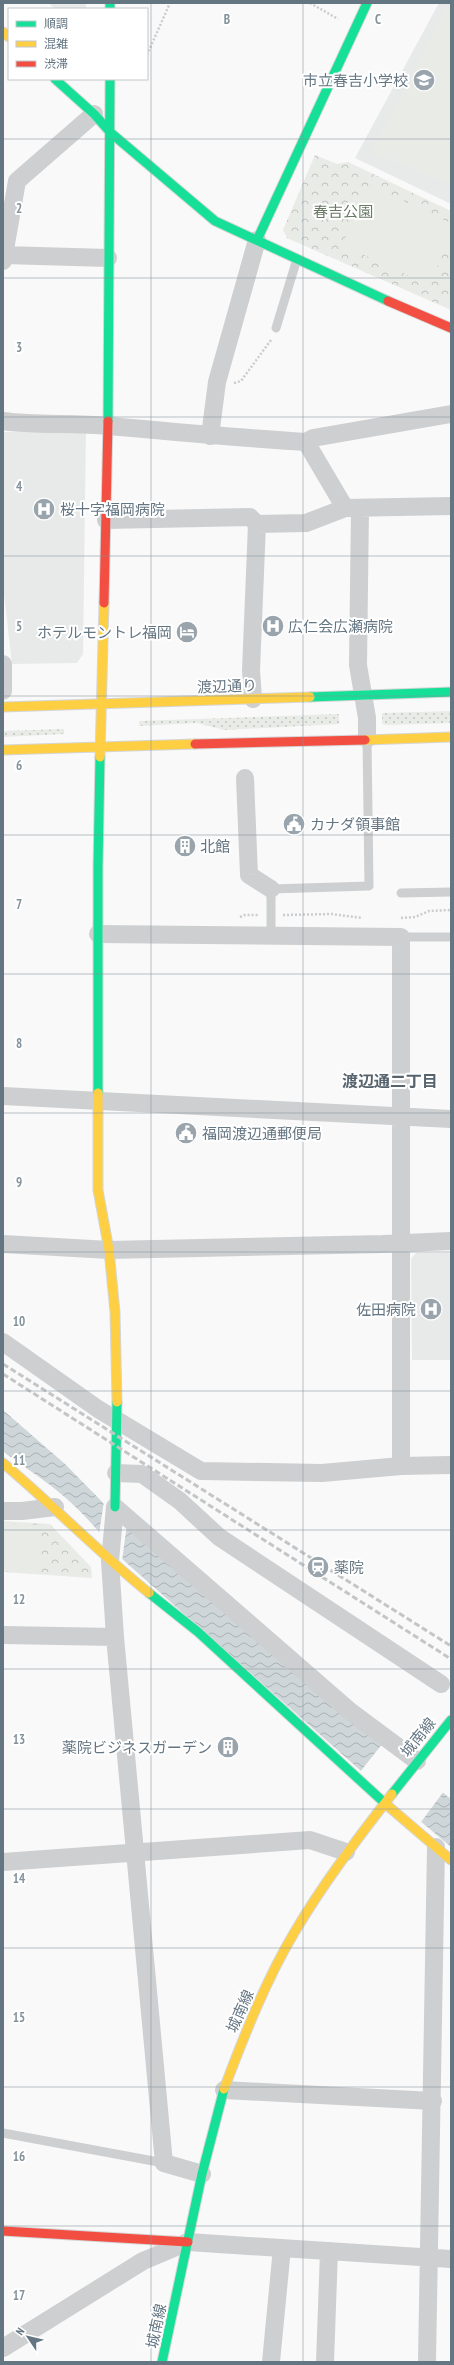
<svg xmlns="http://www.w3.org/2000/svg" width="454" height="2365" font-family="'PT Sans Narrow','Noto Sans JP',sans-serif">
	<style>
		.built { fill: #e8e9e9 }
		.grass { fill: url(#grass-dots) }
		.park { fill: url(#park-crowns) }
		.garden { fill: #e8ebe6 }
		.water { fill: url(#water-waves) }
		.pier { fill: #f9f9f9 }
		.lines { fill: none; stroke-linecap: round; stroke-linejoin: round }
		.fast-casing { stroke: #d5d6d7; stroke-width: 11 }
		.slow-casing { stroke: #d5d6d7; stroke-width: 11 }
		.jam-casing { stroke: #d5d6d7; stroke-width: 11 }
		.path { stroke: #cbcccd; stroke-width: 2.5; stroke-dasharray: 2 2; stroke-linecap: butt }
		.lane { stroke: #cecfd0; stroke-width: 9 }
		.street { stroke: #cecfd0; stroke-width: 18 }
		.fast { stroke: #16e098; stroke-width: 9 }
		.slow { stroke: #ffcf43; stroke-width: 9 }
		.jam { stroke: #f24e42; stroke-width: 9 }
		.rail { stroke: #c3c5c6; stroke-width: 3; stroke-dasharray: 6 3; stroke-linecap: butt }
		.grid { fill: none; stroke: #84929c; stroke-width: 1; stroke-opacity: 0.55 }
		.labels { text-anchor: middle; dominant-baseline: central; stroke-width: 4; stroke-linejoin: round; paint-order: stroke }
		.poi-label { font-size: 15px; fill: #657683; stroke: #fff; text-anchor: start }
		.park-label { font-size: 15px; fill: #687a64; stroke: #fff }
		.street-label { font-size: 15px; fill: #657683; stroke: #fff }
		.neighbourhood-label { font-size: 16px; font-weight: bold; fill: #57646e; stroke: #fff }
		.grid-label { font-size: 13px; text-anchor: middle; font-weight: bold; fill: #84929c; stroke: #fff; stroke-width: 4; stroke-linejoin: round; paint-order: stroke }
	</style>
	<defs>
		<pattern id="grass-dots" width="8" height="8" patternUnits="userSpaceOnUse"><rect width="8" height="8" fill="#e8ebe6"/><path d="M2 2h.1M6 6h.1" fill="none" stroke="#c0c3c0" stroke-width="1.8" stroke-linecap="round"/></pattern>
		<pattern id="park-crowns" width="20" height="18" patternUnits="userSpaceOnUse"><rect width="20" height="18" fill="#e8ebe6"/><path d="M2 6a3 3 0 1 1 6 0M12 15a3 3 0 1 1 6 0" fill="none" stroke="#c0c3c0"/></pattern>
		<pattern id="water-waves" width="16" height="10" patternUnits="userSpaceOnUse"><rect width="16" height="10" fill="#ced6d9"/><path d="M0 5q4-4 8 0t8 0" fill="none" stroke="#abb2b5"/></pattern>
	</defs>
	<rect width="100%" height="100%" fill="#f9f9f9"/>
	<path class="built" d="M49,3h37v6h-31z
		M439,3h12v201l-96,-46z
		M86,431l-3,223 -6,9 -65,1 -9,-79v-153z
		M416,1253h35v107h-39l-1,-101z"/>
	<path class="grass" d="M451,711v12l-64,2 -5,-1v-11z
		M339,714v10l-115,6 -27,-7 -58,3v-5z
		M64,729v5l-61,3v-6z"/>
	<path class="park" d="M315,155l22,9 11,-2 103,49v99l-164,-72 -4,-8z
		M3,1521l47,3 41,43 1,11 -89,-6z"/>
	<path class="garden" d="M447,8l4,1v176l-80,-33z
		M369,185l82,38v13l-22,49 -87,-40z
		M3,1523l39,2 -4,49 -35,-3z"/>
	<path class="water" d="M3,1410l62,54 59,60 258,220 69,55v48l-90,-76 -240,-213c-20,-24 -41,-50 -66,-69 -17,-14 -35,-24 -52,-38z"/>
	<path class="pier" d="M104,1501l23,23 -5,37 -23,-27z
		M383,1743l61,48 -23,31 -61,-50z"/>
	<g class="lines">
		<g class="fast-casing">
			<path id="fast" d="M110,3v6
				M55,79l39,35 17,19 104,88 173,80
				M257,240l110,-237
				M108,421l2,-342
				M310,697l141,-5
				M98,1093v-226l2,-110
				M115,1507l2,-105
				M149,1593l49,39 190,174
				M392,1794l59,-74
				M162,2362l40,-188 22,-85"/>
		</g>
		<g class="slow-casing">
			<path id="slow" d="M3,32l6,5
				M3,707l307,-10
				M365,740l86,-3
				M3,750l192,-6
				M100,757l4,-154
				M98,1093v97l11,60 6,62 2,90
				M3,1463c50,42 95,89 146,130
				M388,1806l63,54
				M224,2089c20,-53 41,-107 70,-156 29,-49 63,-94 98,-139"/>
		</g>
		<g class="jam-casing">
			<path id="jam" d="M388,301l63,27
				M104,603l4,-182
				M195,744l170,-4
				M3,2231l185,11"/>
		</g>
		<path class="path" d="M310,3l28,16
			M147,55l23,-52
			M234,383l7,-2 30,-41
			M283,915l49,-1 30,4
			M240,917l5,-2h13
			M401,918l14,-1 14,-6 22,-1"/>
		<path class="lane" d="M276,328l21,-69
			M401,893l50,-1
			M271,936v-47l98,-3 -2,-147
			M401,937h50
			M3,2133l161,30"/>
		<path class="street" d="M4,255l104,3
			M3,261l14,-80 77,-67
			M3,421c35,5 71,1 106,5 66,6 131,12 197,16l7,-4 138,-24
			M210,436l7,-54 40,-142
			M306,442l39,66 106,-2
			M360,509l-2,156 9,53v21
			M106,520l144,-3 7,7
			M3,664v27
			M253,699l-2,-29 6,-146 49,-1 39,-15
			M245,778l4,97 22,14
			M98,934l303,3v529
			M3,1096l448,23
			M3,1244l106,6 274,-6 68,-3
			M3,1342l95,67 103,62 121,2 79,-7 50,-1
			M116,1473l26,1 38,27 39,36 222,147
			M115,1507l-5,54 5,76 49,526 38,11
			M115,1507l236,205 66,49
			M3,1511h19l33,-4
			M3,1635l112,2
			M3,1862l307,-22 36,12
			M224,2090l209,11
			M3,2348l140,-87 45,-19 263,17
			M271,2362l11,-114
			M325,2362l4,-111
			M427,2362l9,-515"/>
		<use href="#fast" class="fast"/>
		<use href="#slow" class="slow"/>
		<use href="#jam" class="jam"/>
		<path class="rail" d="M3,1364l448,282
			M3,1374l448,285"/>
	</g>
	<path class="grid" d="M151,3v2359M303,3v2359M3,139h448M3,278h448M3,417h448M3,556h448M3,696h448M3,835h448M3,974h448M3,1113h448M3,1252h448M3,1391h448M3,1530h448M3,1669h448M3,1809h448M3,1948h448M3,2087h448M3,2226h448"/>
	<defs>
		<g id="school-disc" transform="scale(1.15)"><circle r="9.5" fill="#99a4ac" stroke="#fff"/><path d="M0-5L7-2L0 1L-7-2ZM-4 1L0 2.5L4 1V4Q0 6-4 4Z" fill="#fff"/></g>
		<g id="hospital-disc" transform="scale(1.15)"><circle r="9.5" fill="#99a4ac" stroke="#fff"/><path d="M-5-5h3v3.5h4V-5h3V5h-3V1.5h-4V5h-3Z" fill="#fff"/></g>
		<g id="hotel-disc" transform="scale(1.15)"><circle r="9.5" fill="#99a4ac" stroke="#fff"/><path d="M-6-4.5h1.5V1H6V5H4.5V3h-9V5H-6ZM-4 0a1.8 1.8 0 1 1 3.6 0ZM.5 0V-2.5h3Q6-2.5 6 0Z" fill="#fff"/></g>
		<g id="civic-disc" transform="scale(1.15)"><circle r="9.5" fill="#99a4ac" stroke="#fff"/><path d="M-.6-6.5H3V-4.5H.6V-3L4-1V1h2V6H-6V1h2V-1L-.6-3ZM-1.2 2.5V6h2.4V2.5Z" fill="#fff"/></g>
		<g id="building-disc" transform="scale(1.15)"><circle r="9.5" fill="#99a4ac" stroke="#fff"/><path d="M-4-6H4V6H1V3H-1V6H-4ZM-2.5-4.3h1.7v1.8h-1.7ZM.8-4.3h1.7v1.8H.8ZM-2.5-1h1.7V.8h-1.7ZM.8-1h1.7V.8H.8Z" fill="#fff"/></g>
		<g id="station-disc" transform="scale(1.15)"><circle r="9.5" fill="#99a4ac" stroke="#fff"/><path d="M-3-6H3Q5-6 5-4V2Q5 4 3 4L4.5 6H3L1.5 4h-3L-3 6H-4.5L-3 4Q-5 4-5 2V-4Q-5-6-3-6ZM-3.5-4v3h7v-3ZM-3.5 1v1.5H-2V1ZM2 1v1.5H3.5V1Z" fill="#fff"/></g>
	</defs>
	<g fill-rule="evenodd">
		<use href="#school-disc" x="424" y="80"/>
		<use href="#hospital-disc" x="44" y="509"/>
		<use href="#hospital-disc" x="273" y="626"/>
		<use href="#hotel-disc" x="187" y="632"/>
		<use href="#civic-disc" x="294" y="824"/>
		<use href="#building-disc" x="185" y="846"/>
		<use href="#civic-disc" x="186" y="1133"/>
		<use href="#hospital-disc" x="431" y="1309"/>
		<use href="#station-disc" x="318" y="1567"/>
		<use href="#building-disc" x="228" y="1747"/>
	</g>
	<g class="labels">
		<g class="poi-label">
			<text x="408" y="80" text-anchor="end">市立春吉小学校</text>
			<text x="60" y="509">桜十字福岡病院</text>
			<text x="288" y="626">広仁会広瀬病院</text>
			<text x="172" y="632" text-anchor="end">ホテルモントレ福岡</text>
			<text x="310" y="824">カナダ領事館</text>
			<text x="200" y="846">北館</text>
			<text x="202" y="1133">福岡渡辺通郵便局</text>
			<text x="416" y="1309" text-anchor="end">佐田病院</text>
			<text x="334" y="1567">薬院</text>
			<text x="212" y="1747" text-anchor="end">薬院ビジネスガーデン</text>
		</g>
		<g class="park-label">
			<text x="343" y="211">春吉公園</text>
		</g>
		<g class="street-label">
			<text transform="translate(227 686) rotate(-2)">渡辺通り</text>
			<text transform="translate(418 1737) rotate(-51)">城南線</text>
			<text transform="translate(240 2011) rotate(-66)">城南線</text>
			<text transform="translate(156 2326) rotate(-78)">城南線</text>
		</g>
		<g class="neighbourhood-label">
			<text x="390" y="1081">渡辺通二丁目</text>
		</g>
	</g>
	<g class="grid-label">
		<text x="227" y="24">B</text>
		<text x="378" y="24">C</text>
		<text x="19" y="213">2</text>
		<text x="19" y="352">3</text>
		<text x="19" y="491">4</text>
		<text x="19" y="631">5</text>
		<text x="19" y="770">6</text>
		<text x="19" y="909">7</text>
		<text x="19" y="1048">8</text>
		<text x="19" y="1187">9</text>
		<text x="19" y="1326">10</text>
		<text x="19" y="1465">11</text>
		<text x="19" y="1604">12</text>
		<text x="19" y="1744">13</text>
		<text x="19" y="1883">14</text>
		<text x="19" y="2022">15</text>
		<text x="19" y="2161">16</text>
		<text x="19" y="2300">17</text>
	</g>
	<rect width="454" height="2365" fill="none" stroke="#657683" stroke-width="8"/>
	<rect x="8" y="8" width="140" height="72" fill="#ffffff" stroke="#c1c8cd"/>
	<rect x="16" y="21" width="20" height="6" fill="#16e098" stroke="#c1c8cd"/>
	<text x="44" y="28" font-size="12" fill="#657683">順調</text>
	<rect x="16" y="41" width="20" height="6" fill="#ffcf43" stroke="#c1c8cd"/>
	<text x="44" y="48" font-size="12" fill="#657683">混雑</text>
	<rect x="16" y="61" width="20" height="6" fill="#f24e42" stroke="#c1c8cd"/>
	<text x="44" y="68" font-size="12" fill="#657683">渋滞</text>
	<g transform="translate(28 2337) rotate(305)" stroke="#ffffff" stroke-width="3" paint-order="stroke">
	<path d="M0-3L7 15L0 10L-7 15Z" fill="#657683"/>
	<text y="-6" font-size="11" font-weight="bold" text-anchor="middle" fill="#657683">N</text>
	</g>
</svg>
